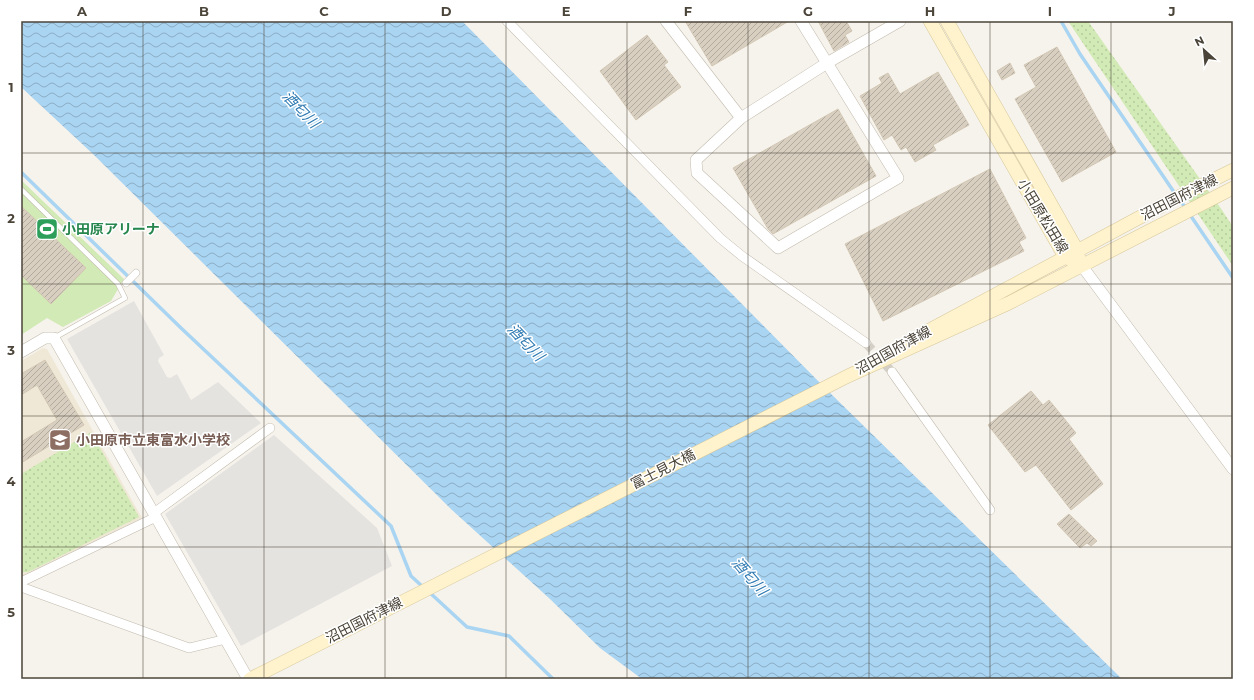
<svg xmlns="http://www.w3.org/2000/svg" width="1254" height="700" font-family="Montserrat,'Noto Sans JP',sans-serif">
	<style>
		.education { fill: #efe8d6 }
		.park { fill: url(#park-dots) }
		.pitch { fill: #d2eab5 }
		.parking { fill: #e5e3e0 }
		.water { fill: url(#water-waves) }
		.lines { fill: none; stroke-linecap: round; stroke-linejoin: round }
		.stream { stroke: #a9d4f2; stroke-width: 3.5 }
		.building { fill: url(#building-hatch); stroke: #d3c7b4 }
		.minor-tunnel { stroke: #d4d0c8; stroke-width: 9; stroke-dasharray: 9 4.5; stroke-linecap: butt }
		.service-casing { stroke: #c2bbae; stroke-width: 5.5 }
		.pedestrian-casing { stroke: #c2bbae; stroke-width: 8 }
		.minor-casing { stroke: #c2bbae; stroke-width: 10 }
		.tertiary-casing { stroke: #c2bbae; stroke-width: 12 }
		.secondary-casing { stroke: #d6c79b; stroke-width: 14 }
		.service { stroke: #fff; stroke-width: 4.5 }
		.pedestrian { stroke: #fff; stroke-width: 7 }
		.minor { stroke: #fff; stroke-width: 9 }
		.tertiary { stroke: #fff; stroke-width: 11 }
		.secondary { stroke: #fff3cd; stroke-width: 13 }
		.grid { fill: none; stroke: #4b4439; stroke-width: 1; stroke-opacity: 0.55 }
		.labels { text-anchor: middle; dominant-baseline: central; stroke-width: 3; stroke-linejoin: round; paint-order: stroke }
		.street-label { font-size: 14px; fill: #4b4439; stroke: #fff }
		.leisure-label { font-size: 14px; font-weight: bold; fill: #27864d; stroke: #fff; text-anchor: start }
		.education-label { font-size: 14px; font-weight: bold; fill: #785e54; stroke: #fff; text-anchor: start }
		.water-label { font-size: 15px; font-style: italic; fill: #2e7ab2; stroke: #fff }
		.neatline { fill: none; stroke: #4b4439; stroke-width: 1.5 }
		.grid-label { font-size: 13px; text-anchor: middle; font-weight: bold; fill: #4b4439 }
	</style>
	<defs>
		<pattern id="park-dots" width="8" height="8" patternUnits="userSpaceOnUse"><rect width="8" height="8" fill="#d2eab5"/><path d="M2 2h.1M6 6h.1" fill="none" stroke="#b6ca9c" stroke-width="1.8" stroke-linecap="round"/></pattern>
		<pattern id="water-waves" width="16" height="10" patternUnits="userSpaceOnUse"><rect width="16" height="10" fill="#a9d4f2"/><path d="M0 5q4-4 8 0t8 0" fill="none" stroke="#8caec5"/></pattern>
		<pattern id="building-hatch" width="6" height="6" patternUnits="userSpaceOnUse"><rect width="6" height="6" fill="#d8cfc1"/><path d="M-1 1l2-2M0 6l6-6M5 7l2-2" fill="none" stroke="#b1aa9e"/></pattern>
	</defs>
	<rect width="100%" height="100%" fill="#f6f3ec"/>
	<path class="education" d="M43,348l4,1 96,171 -118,56 -4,-1v-214z"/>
	<path class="park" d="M1068,21h20l134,189 11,17v39z
		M91,432l48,85 -111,55h-7v-98z"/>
	<path class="pitch" d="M21,180l103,99 -13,22 -48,26 -16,-9 -26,17z"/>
	<path class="parking" d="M134,301l30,54 -5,3 -1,3 9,16 3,1 7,-4 14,26 27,-18 43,41 -104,73 -90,-157z
		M274,435l103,93 15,38 -151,80 -76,-132z"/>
	<path class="water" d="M21,21h441l362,366 298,292h-480l-42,-31 -50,-49 -98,-89 -358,-355 -73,-68z"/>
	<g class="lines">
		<path class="stream" d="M1061,21l19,33 96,141
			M21,172l160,156 210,198 20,50 12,11
			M1180,200l53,78
			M428,591l39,36 42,9 44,43"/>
	</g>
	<path class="building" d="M685,21h104l-77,45z
		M818,21h28l6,10 -7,4 4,7 -15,9z
		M647,35l21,27 -4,3 17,22 -45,33 -36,-49z
		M1057,47l59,105 -54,30 -47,-83 21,-12 -12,-22z
		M1010,63l5,10 -13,7 -5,-9z
		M938,72l31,53 -36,20 3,5 -21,12 -9,-15 -5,3 -9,-15 -8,5 -24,-44 22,-13 -3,-5 9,-5 12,21z
		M838,109l38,67 -103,58 -5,-5 -35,-61z
		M990,169l36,69 -7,4 5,9 -141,70 -38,-77z
		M21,206l65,62 -35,36 -30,-29z
		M45,360l39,65 -63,38v-21l36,-22 -20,-35 -16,10v-21z
		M1031,391l12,14 6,-5 27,33 -7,6 34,45 -32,26 -35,-45 -11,7 -37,-47z
		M1069,514l28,27 -6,5 -4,-3 -7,5 -23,-24z"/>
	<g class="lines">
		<path class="minor-tunnel" d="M866,343l26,29"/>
		<g class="service-casing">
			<path id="service" d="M21,189l97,95 7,14 -71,40"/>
		</g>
		<g class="pedestrian-casing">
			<path id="pedestrian" d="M126,283l10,-10"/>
		</g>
		<g class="minor-casing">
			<path id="minor" d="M507,21l213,217 22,18 124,87
				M892,372l98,138
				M154,513l116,-85
				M21,582l135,-65
				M21,587l168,61 37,-9"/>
		</g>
		<g class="tertiary-casing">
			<path id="tertiary" d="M666,21l75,97
				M801,21l97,157 -120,70 -81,-75 -1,-13 45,-42 86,-55 73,-42
				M1082,266l151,203
				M21,352l24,-14h9l194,341"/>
		</g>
		<g class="secondary-casing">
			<path id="secondary" d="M930,21l135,236 6,3
				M947,21l130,229 2,9
				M924,333l250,-134 59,-29
				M250,679l598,-303 161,-73 224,-115"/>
		</g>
		<use href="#service" class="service"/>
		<use href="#pedestrian" class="pedestrian"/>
		<use href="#minor" class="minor"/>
		<use href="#tertiary" class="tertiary"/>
		<use href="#secondary" class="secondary"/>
	</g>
	<path class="grid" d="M143,21v658M264,21v658M385,21v658M506,21v658M627,21v658M748,21v658M869,21v658M990,21v658M1111,21v658M21,153h1212M21,284h1212M21,416h1212M21,547h1212"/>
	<defs>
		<g id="stadium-square" transform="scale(1.15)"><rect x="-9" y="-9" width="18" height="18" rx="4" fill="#2e9e5b" stroke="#fff"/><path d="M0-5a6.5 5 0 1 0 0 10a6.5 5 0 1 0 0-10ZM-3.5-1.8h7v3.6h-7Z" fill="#fff"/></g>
		<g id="school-square" transform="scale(1.15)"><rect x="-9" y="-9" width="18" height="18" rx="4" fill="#8d6e63" stroke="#fff"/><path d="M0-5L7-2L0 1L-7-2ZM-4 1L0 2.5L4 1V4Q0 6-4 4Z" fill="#fff"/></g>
	</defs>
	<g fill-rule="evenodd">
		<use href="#stadium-square" x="47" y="229"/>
		<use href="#school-square" x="60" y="440"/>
	</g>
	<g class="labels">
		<g class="street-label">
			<text transform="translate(1179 197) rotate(-27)">沼田国府津線</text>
			<text transform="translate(1043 216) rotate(59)">小田原松田線</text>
			<text transform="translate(893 350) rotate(-29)">沼田国府津線</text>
			<text transform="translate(663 469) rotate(-27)">富士見大橋</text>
			<text transform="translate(364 620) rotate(-27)">沼田国府津線</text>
		</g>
		<g class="leisure-label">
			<text x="62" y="229">小田原アリーナ</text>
		</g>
		<g class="education-label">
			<text x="76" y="440">小田原市立東富水小学校</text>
		</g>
		<g class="water-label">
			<text transform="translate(301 109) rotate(46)">酒匂川</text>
			<text transform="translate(526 342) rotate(46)">酒匂川</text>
			<text transform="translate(750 576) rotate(49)">酒匂川</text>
		</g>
	</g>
	<rect width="1254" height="700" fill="none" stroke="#ffffff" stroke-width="44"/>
	<g transform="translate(1204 50) rotate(333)" stroke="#ffffff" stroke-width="3" paint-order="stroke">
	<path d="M0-3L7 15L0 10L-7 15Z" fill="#4b4439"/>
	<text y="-6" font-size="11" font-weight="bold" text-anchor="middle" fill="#4b4439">N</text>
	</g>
	<rect x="22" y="22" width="1210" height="656" class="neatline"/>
	<g class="grid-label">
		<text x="82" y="16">A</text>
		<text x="204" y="16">B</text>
		<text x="324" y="16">C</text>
		<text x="446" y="16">D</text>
		<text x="566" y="16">E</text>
		<text x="688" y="16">F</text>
		<text x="808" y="16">G</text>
		<text x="930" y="16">H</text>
		<text x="1050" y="16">I</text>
		<text x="1172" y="16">J</text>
		<text x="11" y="92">1</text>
		<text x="11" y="223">2</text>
		<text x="11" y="355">3</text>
		<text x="11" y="486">4</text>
		<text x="11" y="617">5</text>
	</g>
</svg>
